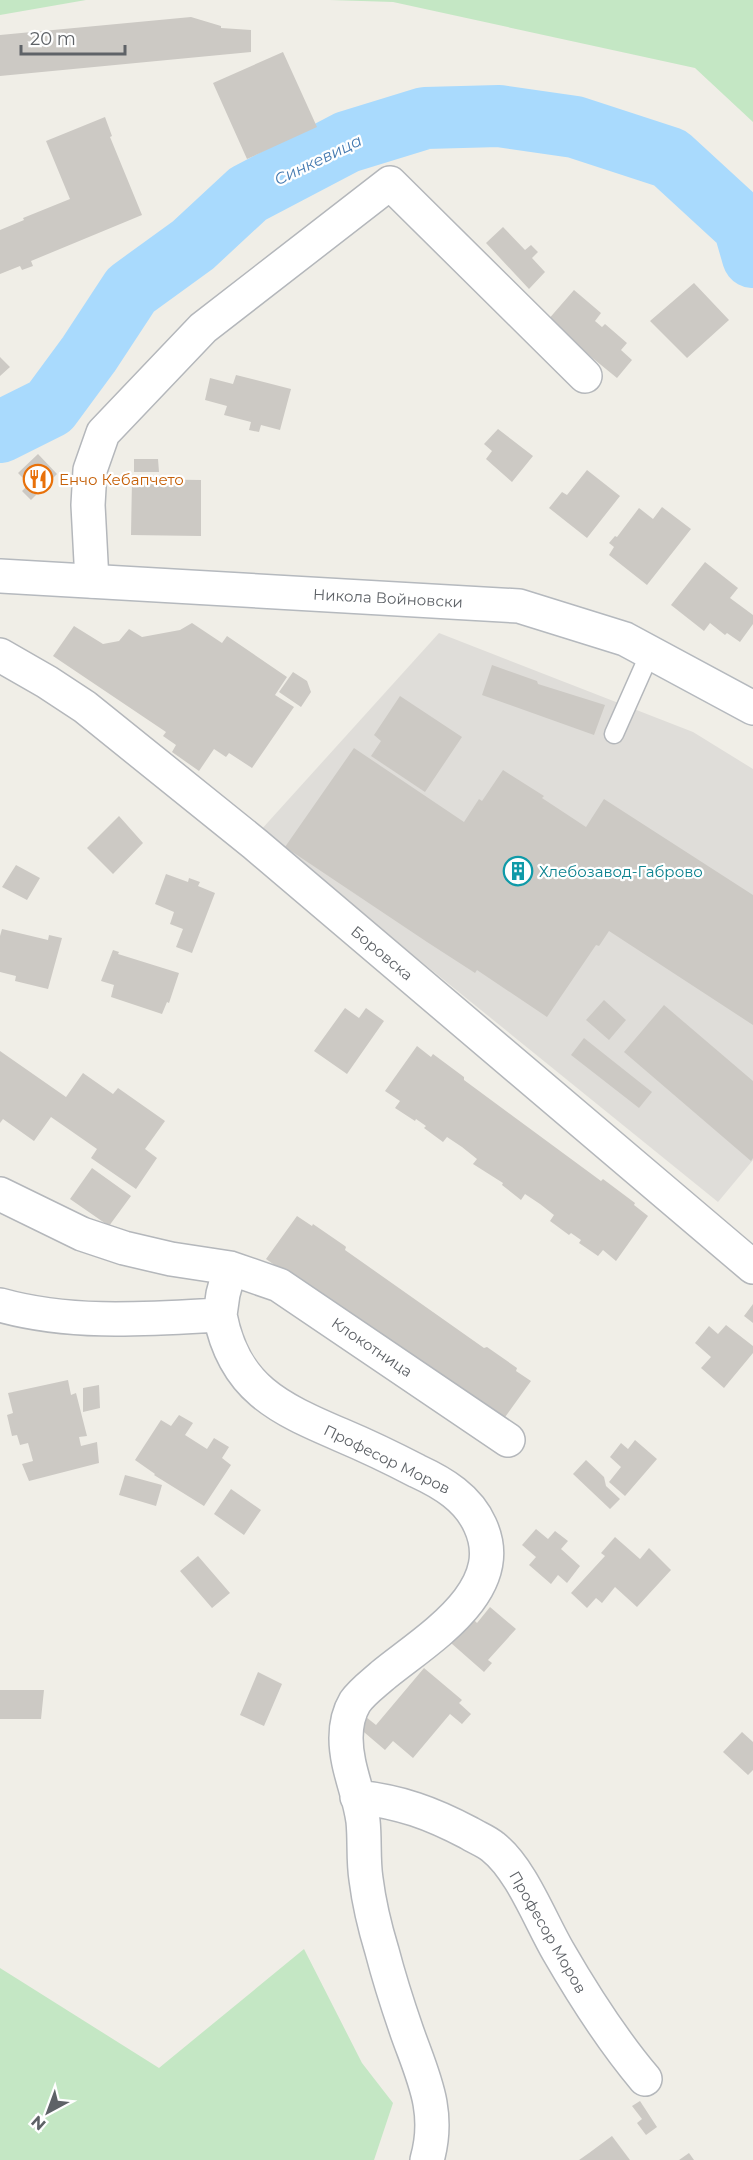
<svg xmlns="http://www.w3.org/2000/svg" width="753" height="2160" font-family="Montserrat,sans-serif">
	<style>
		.industrial { fill: #dfddd9 }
		.green { fill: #c4e7c4 }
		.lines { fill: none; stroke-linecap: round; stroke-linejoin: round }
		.river { stroke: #a9dafd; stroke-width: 62 }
		.building { fill: #ccc9c4 }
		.lane-casing { stroke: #b4b7bb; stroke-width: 21 }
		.street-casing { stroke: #b4b7bb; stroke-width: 36 }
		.secondary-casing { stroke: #b5b9be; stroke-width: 36 }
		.lane { stroke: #fff; stroke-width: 18 }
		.street { stroke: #fff; stroke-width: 33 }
		.secondary { stroke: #fff; stroke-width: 33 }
		.labels { text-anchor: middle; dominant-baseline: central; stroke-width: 4.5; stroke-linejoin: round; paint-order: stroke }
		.food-label { font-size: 15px; fill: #c56008; stroke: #fff; text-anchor: start }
		.street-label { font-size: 15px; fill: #5e6267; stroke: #fff }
		.culture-label { font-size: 15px; fill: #0d838f; stroke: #fff; text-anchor: start }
		.water-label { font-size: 16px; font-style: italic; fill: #457ab0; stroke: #fff }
	</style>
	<rect width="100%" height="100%" fill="#f0eee7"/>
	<path class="industrial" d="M439,633l254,99 60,37v391l-35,42 -458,-371z"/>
	<path class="green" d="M0,0h86l-86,15z
		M330,0h423v122l-58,-54 -302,-66z
		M304,1949l58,114 31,40 -19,57h-374v-192l159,100z"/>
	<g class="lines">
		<path class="river" d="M0,432l50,-25 39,-53 42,-64 62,-45 55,-51 99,-52 78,-24 74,-2 76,11 95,31 74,68 9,31"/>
	</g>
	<path class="building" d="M191,17l30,9v2l30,2v22l-251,24v-41z
		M283,52l34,75 -70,32 -34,-76z
		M105,117l7,19 -2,1 32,78 -111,46 2,5 -11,4 -2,-4 -20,8v-44l24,-10 -1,-2 47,-19 -24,-58z
		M503,227l22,23 6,-5 7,7 -6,6 13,14 -16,17 -43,-46z
		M694,283l35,37 -42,38 -37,-37z
		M574,290l27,23 -6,8 7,6 3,-3 22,19 -6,7 11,10 -15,18 -70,-57z
		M0,357l10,10 -10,9z
		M236,375l55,14 -11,41 -19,-5 -2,7 -10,-2 2,-8 -27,-7 3,-9 -22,-6 5,-22 23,6z
		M498,429l35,27 -21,26 -26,-23 6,-8 -8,-7z
		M38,454l19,20 -26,26 -9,-9 7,-7 -11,-11z
		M134,459h24l1,13h-25z
		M587,470l33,26 -33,42 -38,-30 13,-16 5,3z
		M132,479l69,1v56l-70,-1z
		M662,507l29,22 -44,56 -38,-30 5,-8 -5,-4 6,-7 2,1 22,-29 14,11z
		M705,562l33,26 -8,10 23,17v9l-13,18 -13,-9 -2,2 -15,-12 -6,8 -33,-26z
		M192,623l30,20 5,-7 60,41 -12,18 19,12 -42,61 -23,-15 -3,4 -12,-8 -15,22 -27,-19 4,-7 -13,-9 3,-4 -113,-76 21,-30 29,18 16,-3 10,-12 13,8 38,-7z
		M492,665l45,16 1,3 67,21 -11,30 -112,-40z
		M293,672l14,9 4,11 -10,15 -22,-15z
		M400,696l62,41 -37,55 -54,-36 10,-15 -7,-6z
		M354,748l110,74 15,-23 3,2 21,-31 41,26 -2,2 44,29 18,-28 149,96v130l-144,-94 -10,15 -3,-1 -49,72 -70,-47 -2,3 -48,-31 -142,-95z
		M119,816l24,27 -30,31 -26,-26z
		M16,865l24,13 -13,22 -25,-13z
		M166,874l22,8 1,-4 11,4 -2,4 17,7 -23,60 -16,-6 7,-18 -13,-5 4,-12 -19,-8z
		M2,929l46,11 1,-5 13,3 -14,51 -33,-8 1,-5 -16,-4v-36z
		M113,950l6,2 -1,2 61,19 -10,30 -2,-1 -5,12 -51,-17 3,-12 -13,-4z
		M604,1000l22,20 -17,20 -23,-20z
		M664,1005l89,76v77l-2,3 -127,-109z
		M345,1008l14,10 7,-10 18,13 -37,53 -33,-23z
		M584,1038l68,54 -13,16 -68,-53z
		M417,1046l14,11 2,-3 31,23v3l137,101 2,-2 32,24 -1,2 14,11 -32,45 -13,-11 -5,6 -19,-13 2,-3 -10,-7 -2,2 -19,-14 4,-6 -14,-11 -15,-10 -4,6 -19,-15 1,-2 -30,-19 4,-5 -15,-12 -15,-10 -4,5 -19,-14 2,-2 -10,-7 -1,2 -20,-13 5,-7 -15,-10z
		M0,1051l66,46 17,-24 30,21 5,-6 47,33 -20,28 12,9 -21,31 -45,-31 6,-9 -46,-32 -17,24 -31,-22 -3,4z
		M92,1168l39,28 -22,30 -39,-27z
		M297,1216l15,10 1,-2 32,22 1,1 -1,3 139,98 3,-1 30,21 -1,3 15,10 -31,43 -234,-165z
		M753,1304v19l-9,-7z
		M726,1325l27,21v7l-29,35 -23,-20 10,-11 -16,-14 14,-17 9,8z
		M68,1380l3,15 5,-2 11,43 -8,1 2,9 16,-4 2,21 -70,18 -7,-17 11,-3 -5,-18 -8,2 -3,-10 -5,1 -5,-21 6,-2 -5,-20z
		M99,1385l1,23 -17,4v-24z
		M179,1415l14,8 -8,12 22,14 7,-11 15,9 -7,11 9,7 -27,41 -50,-31 1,-1 -20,-14 26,-40 10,6z
		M635,1440l22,19 -32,37 -16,-14 12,-15 -11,-10 11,-14 7,6z
		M586,1460l18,17 2,9 14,13 -10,10 -37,-35z
		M125,1475l37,10 -6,21 -37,-11z
		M231,1489l30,21 -17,25 -30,-21z
		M536,1529l12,10 7,-8 13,10 -7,8 19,17 -13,17 -9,-8 -7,9 -22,-19 7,-8 -14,-12z
		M615,1537l25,22 9,-11 22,22 -34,37 -22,-20 -13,16 -6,-5 -9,10 -16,-15 34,-37 -4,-3z
		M198,1556l32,37 -18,15 -32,-37z
		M490,1607l26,22 -28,31 4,3 -8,9 -41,-36 26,-21 8,8z
		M424,1668l38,32 -3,3 12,11 -9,10 -12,-10 -37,44 -20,-17 -8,9 -27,-23 8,-10 10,8z
		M258,1672l24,12 -18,42 -24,-11z
		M0,1690h44l-3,29h-41z
		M742,1732l11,10v28l-5,5 -25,-23z
		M640,2101l17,26 -11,8 -9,-12 5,-4 -10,-13z
		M612,2136l18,24h-51l10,-7z
		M689,2153l5,7h-15z"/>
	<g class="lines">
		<g class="lane-casing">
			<path id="lane" d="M614,734l36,-81"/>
		</g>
		<g class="street-casing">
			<path id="street" d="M92,581l-4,-76 2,-35 13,-37 100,-105 187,-145 195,193
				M0,655l47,27 38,25 170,137 498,423
				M0,1194l82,40 42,14 47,11 59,9 49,17 229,155
				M0,1305c71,20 147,14 220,10l3,-21 7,-26
				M220,1315c14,73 58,93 121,120 26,11 51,23 76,36 26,12 51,27 63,54 31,67 -56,116 -98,151 -9,8 -20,16 -27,26 -6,10 -9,24 -9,36 0,29 13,54 17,83 2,19 0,39 3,58 3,24 9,49 16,72 7,27 16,55 25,81 16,45 34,79 20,128
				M357,1797c44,5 74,16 112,36 8,5 17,8 24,14 28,22 47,73 65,104 26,45 54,89 87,128"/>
		</g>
		<g class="secondary-casing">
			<path id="secondary" d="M0,576l519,30 106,33 128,69"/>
		</g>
		<use href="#lane" class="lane"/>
		<use href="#street" class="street"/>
		<use href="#secondary" class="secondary"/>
	</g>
	<defs>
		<g id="restaurant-ring" transform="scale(1.5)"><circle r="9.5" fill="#fff" stroke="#e8710a" stroke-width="1.5"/><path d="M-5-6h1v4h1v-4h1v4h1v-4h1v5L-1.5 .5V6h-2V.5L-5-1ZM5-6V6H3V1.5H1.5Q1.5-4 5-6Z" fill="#e8710a"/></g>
		<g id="building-ring" transform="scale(1.5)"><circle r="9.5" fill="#fff" stroke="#0f9aa8" stroke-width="1.5"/><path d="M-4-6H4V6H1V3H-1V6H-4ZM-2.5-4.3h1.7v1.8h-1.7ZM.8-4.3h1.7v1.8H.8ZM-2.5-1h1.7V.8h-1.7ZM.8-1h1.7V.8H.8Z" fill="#0f9aa8"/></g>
	</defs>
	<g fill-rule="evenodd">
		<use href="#restaurant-ring" x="38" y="479"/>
		<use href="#building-ring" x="518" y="871"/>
	</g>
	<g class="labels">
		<g class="food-label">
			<text x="59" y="479">Енчо Кебапчето</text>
		</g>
		<g class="street-label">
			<text transform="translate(388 598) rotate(3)">Никола Войновски</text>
			<text transform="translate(382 953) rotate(40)">Боровска</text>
			<text transform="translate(372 1347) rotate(34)">Клокотница</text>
			<text transform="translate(387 1459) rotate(26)">Професор Моров</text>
			<text transform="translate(548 1932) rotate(60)">Професор Моров</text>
		</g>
		<g class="culture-label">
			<text x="539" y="871">Хлебозавод-Габрово</text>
		</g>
		<g class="water-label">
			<text transform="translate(318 160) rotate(-26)">Синкевица</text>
		</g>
	</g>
	<g transform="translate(48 2112) rotate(221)" stroke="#ffffff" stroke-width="4.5" paint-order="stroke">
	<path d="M0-4.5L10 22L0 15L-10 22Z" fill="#5e6267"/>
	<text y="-9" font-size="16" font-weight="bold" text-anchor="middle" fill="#5e6267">N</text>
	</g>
	<path d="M21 45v9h104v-9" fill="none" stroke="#5e6267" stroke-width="3"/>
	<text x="30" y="45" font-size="18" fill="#5e6267" stroke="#ffffff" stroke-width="4.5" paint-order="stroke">20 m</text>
</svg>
